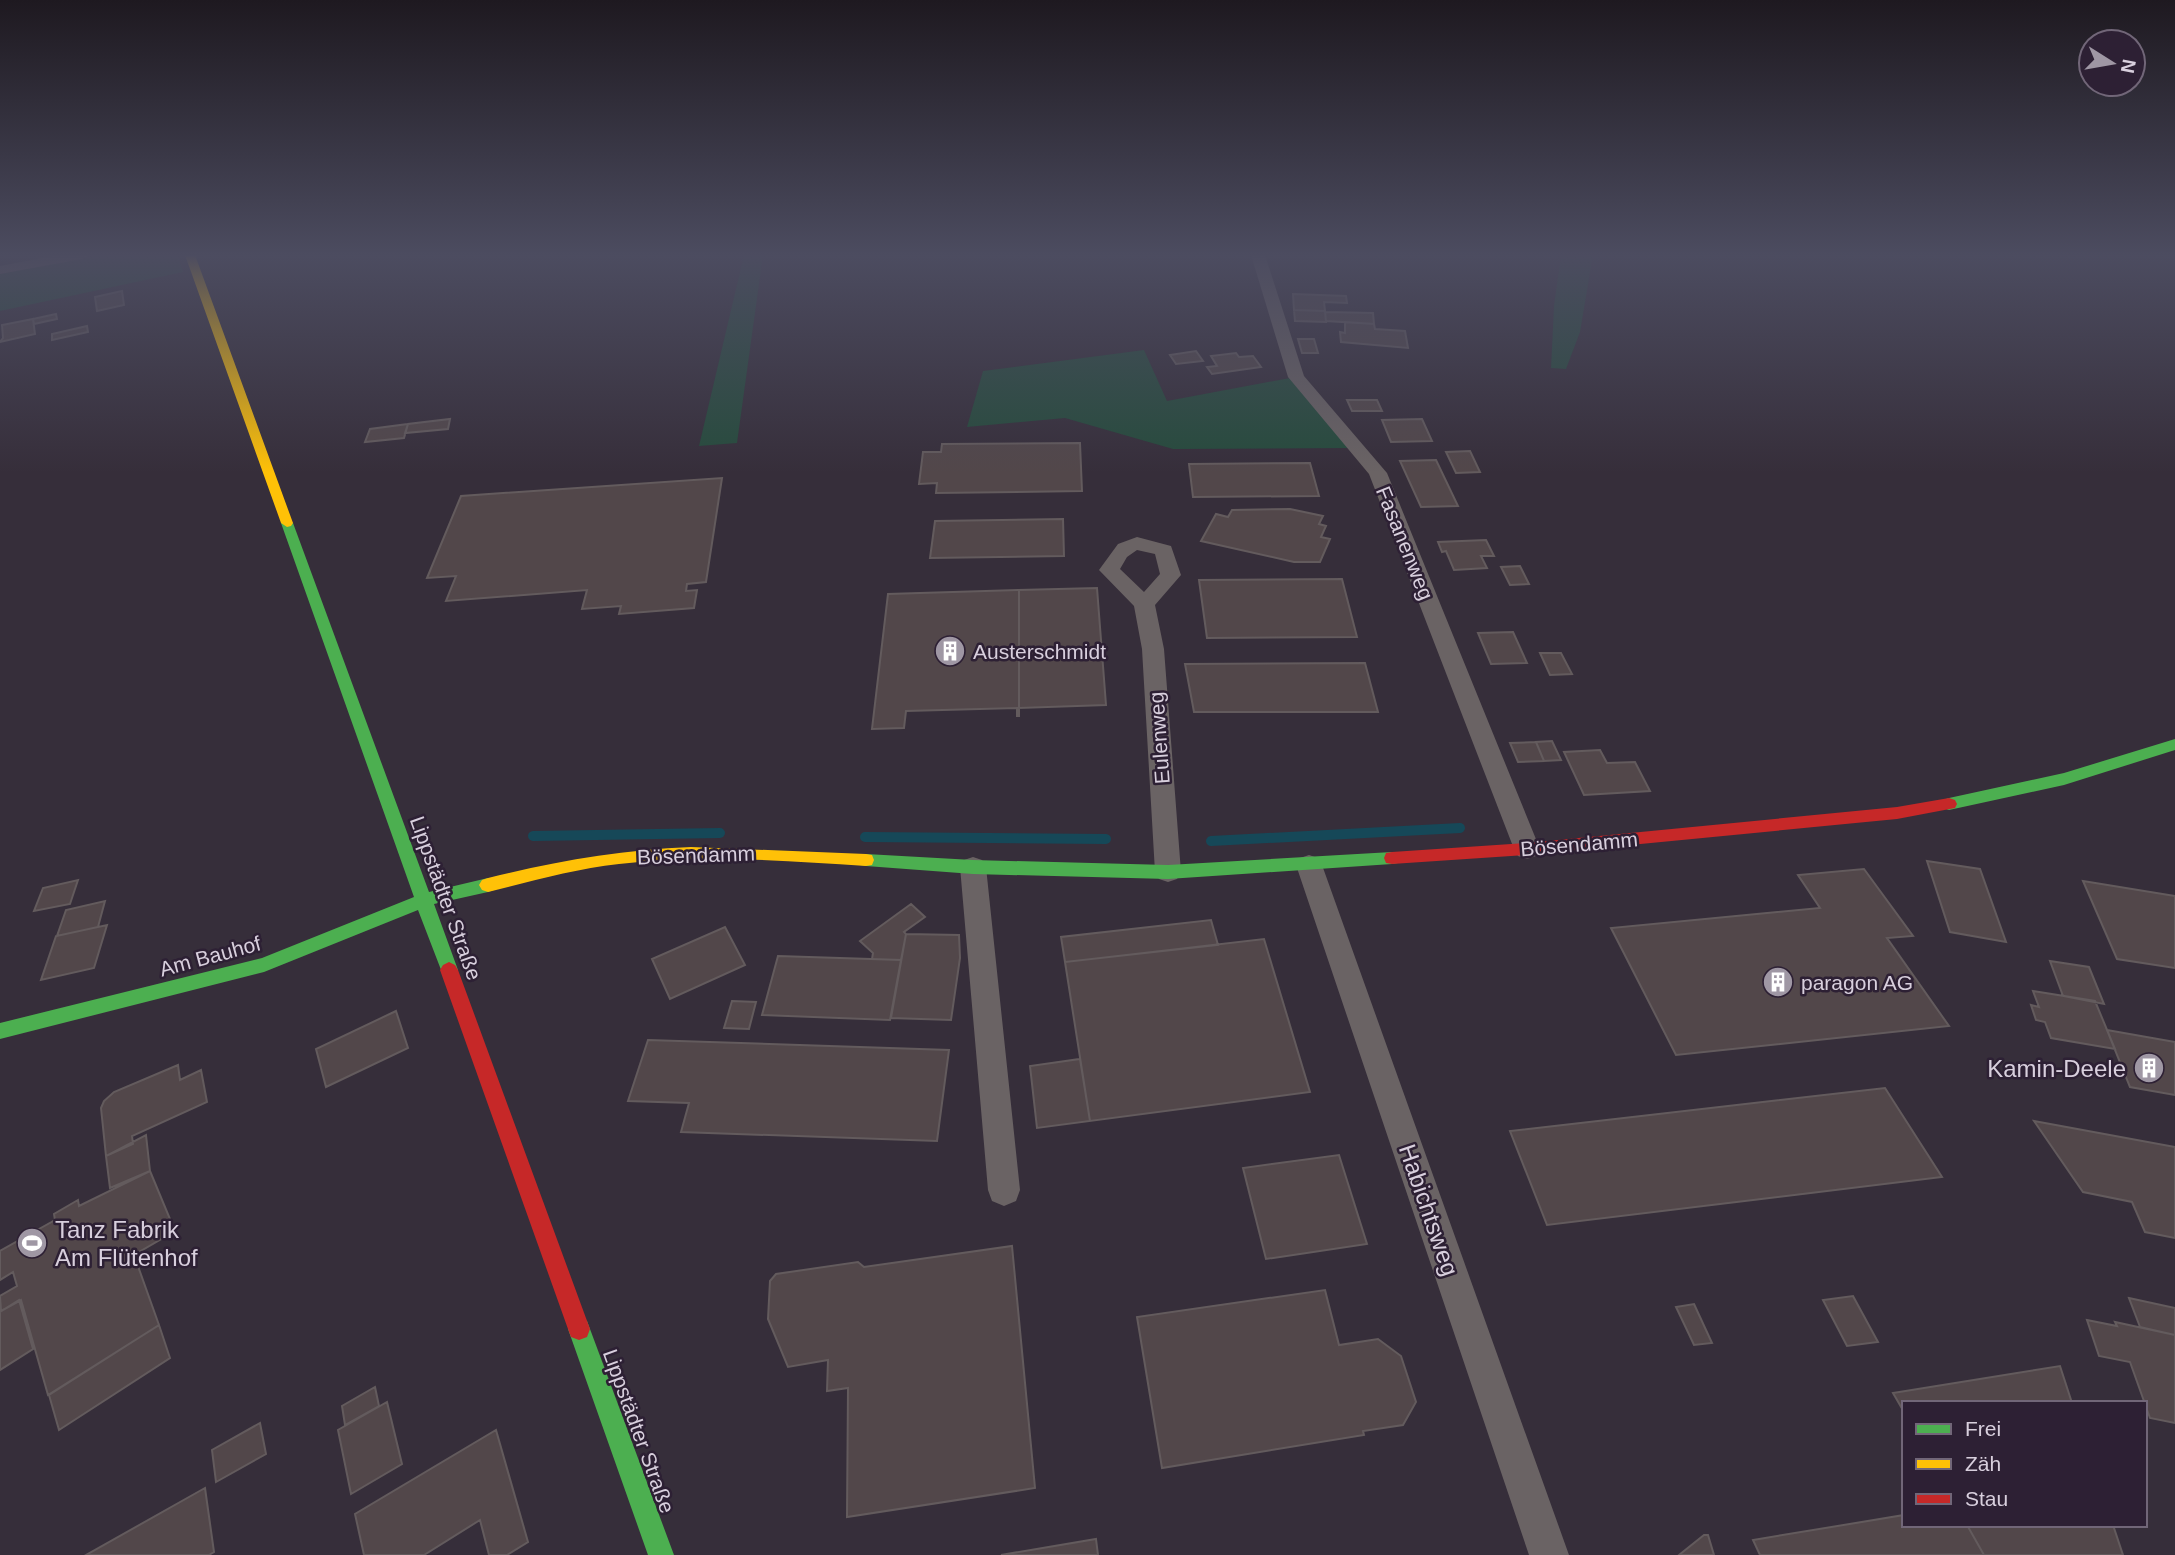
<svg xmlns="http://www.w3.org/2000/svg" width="2175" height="1555" font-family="Arial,sans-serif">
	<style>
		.green { fill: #264b3c }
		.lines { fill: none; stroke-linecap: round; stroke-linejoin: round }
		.stream { stroke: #164858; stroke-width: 10 }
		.building { fill: #52474a; stroke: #635b5d; stroke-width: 2 }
		.street { fill: #6a6364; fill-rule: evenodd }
		.fast { fill: #4caf50; fill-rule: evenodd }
		.slow { fill: #ffc107; fill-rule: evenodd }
		.jam { fill: #c62828; fill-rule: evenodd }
		.labels { text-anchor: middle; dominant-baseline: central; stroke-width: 5; stroke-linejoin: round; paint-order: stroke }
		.street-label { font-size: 21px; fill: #d8cfdd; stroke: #2d2034 }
		.poi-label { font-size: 21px; fill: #d8cfdd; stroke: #2d2034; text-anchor: start }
		.near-poi-label { font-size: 24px; fill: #d8cfdd; stroke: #2d2034; text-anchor: end }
		.near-street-label { font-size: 24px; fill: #d8cfdd; stroke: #2d2034 }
	</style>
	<rect width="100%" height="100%" fill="#362e3a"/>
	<path class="green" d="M102,255h76l5,17 -183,39v-37z
		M744,255h19l-26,188 -38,3z
		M1561,255h32l-13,77 -14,37 -15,-1 3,-62z
		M1144,350l23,51 123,-23 61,70 -178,1 -108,-31 -98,9 16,-56z"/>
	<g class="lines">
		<path class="stream" d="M533,836l187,-3
			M865,837l241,2
			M1211,841l249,-13"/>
	</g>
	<path class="building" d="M122,291l2,14 -27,6 -2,-14z
		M1293,294l53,2 1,7 -23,-1 1,9 -31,-1z
		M1294,310l31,1 1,11 -31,-1z
		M1325,312l48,1 1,11 -48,-3z
		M56,314l1,5 -23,5 -1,-5z
		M33,319l2,15 -35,8 3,-4 -1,-13z
		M1345,322l29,2 1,5 30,2 3,17 -67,-6 -1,-10 5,1z
		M87,326l1,6 -36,8v-6z
		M1298,339h16l4,14h-16z
		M1196,351l7,10 -27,3 -6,-9z
		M1236,353l3,4 14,-1 8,11 -49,7 -5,-7 10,-1 -6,-10z
		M1347,400h30l5,11h-30z
		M450,419l-2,10 -43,4 3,-9z
		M1422,419l10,22 -41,1 -9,-22z
		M408,424l-4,14 -39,4 5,-13z
		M1080,443l2,48 -146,2 1,-10 -18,1 4,-32h18l1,-8z
		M1470,451l10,21 -24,1 -10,-21z
		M1436,460l22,46 -37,1 -21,-46z
		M1310,463l9,33 -126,1 -4,-33z
		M722,478l-16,104 -19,2 -1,7 11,-1 -3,18 -75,6 2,-8 -39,3 5,-19 -141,11 10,-25 -29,2 34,-82z
		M1290,509l33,7 -4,8 7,2 -5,11 9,2 -10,23h-26l-93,-21 15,-27 12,3 4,-7z
		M1063,519l1,37 -134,2 5,-37z
		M1486,540l8,16h-13l6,12 -33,2 -8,-19 -4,1 -4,-10z
		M1520,566l9,18 -19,1 -9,-18z
		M1342,579l15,58 -150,1 -8,-58z
		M1097,588l9,117 -87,3v-118z
		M1019,590v126h-2v-8l-111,3 -2,17 -32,1 16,-135z
		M1513,632l14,31 -36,1 -13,-31z
		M1540,653h21l11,21 -22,1z
		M1365,663l13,49h-184l-9,-48z
		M1552,741l9,19 -17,1 -8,-19z
		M1536,742l8,19 -26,1 -8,-19z
		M1600,750l7,13 28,-1 15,29 -66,4 -20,-43z
		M1927,861l53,8 26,73 -56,-10z
		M1864,869l49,67 -26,2 62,88 -273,29 -65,-127 209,-20 -22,-33z
		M78,880l-8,24 -36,7 9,-23z
		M2083,881l92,15v72l-58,-9z
		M105,901l-7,26 -41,9 9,-26z
		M911,904l14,13 -21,15 2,2 -5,26 -29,-1 1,-6 -13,-12z
		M1211,920l7,25 -153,17 -4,-25z
		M107,925l-13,43 -53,12 15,-44z
		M725,927l20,38 -75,34 -18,-40z
		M906,934l53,1 1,23 -9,62 -60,-2z
		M1264,939l46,153 -220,29 -25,-159z
		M778,956l123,4 -11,60 -128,-5z
		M2050,961l39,6 15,37 -41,-8z
		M2033,991l62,10 20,48 -64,-11 -6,-16 -9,-2 -5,-15 8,2z
		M732,1001l24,1 -7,27 -25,-1z
		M396,1011l12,37 -82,39 -10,-38z
		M2107,1030l68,12v53l-45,-8z
		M648,1040l301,10 -12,91 -256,-9 8,-29 -61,-2z
		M1080,1059l10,62 -53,7 -7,-62z
		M178,1065l2,15 21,-10 6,32 -75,34 1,8 -27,12 -5,-48 3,-7 10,-9z
		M1885,1088l57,89 -395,48 -37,-94z
		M2034,1121l141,26v91l-30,-6 -13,-30 -49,-10z
		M146,1135l4,36 -40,17 -4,-32z
		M1339,1155l28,89 -101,15 -23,-91z
		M150,1171l25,60 -41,24 25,70 -111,70 -27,-95 -20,11 -1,-15 17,-10 -4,-14 -13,8v-29l55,-31 -1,-6 24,-14 1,6z
		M1012,1246l23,242 -188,29 1,-129 -21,3 1,-31 -40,7 -20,-48 2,-38 6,-7 82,-12 6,5z
		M1325,1290l14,55 39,-6 23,17 15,46 -13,23 -40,6 1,4 -202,33 -25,-151z
		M1853,1296l25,46 -31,4 -24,-46z
		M2129,1298l46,10v27l-35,-8z
		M19,1300l14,49 -33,21v-58z
		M1694,1304l18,39 -18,2 -18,-38z
		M2087,1320l30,6 -2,-4 60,13v88l-25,-5 -20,-56 -31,-6z
		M159,1325l11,33 -111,72 -10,-35z
		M2060,1366l12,37h-168v9l-11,-19z
		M375,1387l4,19 -34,19 -3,-19z
		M387,1402l15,62 -51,30 -13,-64z
		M260,1423l6,31 -50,28 -4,-32z
		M496,1430l32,112 -21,13h-18l-9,-35 -56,35h-60l-9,-41z
		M205,1488l9,64 -5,3h-123z
		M1904,1515v10h63l17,30h-224l-7,-15z
		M1967,1525h146l10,30h-139z
		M1704,1535h4l6,20h-35z
		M1096,1539l2,16h-97z"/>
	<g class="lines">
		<path class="street" d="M58,255h31l-7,4 -82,15v-8z
			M1251,255h14l39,121 83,97 153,376 -4,7 -9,3 -9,-3 -4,-7 -145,-375 -81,-97z
			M1137,537l34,9 10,29 -26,30 9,44 17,223 -4,7 -9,3 -9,-3 -4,-7 -13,-223 -8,-43 -35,-36 19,-26zM1137,550l18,4 5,20 -16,18 -24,-23 7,-12z
			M1309,855l9,3 4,7 247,690h-40l-233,-690 4,-7z
			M973,857l9,3 4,7 34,323 -4,11 -12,5 -12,-5 -4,-11 -28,-323 4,-7z"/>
		<path class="fast" d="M287,519l6,4 136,369 59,-14 6,2 3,5 -3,5 -6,2 -54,12 24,66 -3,5 -6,3 -6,-3 -25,-65 -154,62 -264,67v-16l262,-65 152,-61 -133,-374z
			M2175,739v11l-111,35 -115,25 -6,-2 -2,-4 2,-4 6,-2 115,-25z
			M1392,852l6,1 2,5 -2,5 -6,1 -224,15 -195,-5 -107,-8 -6,-1 -2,-5 2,-5 6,-1 107,6 195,5z
			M579,1318l8,3 3,8 84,226h-26l-80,-226 3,-8z"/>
		<path class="slow" d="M185,255h10l98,268 -2,3 -4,1 -6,-4z
			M691,847l175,7 6,1 2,5 -2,5 -6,1c-82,-5 -165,-12 -247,-2 -45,5 -87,17 -131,28l-6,-2 -3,-5 3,-5 6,-2c69,-17 132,-28 203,-31z"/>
		<path class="jam" d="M1949,798l6,2 2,4 -2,4 -58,11 -370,36 -135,9 -6,-1 -2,-5 2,-5 6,-1 135,-9 370,-36z
			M449,962l6,3 3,5 132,359 -3,8 -8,3 -8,-3 -3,-8 -128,-359 3,-5z"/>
	</g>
	<linearGradient id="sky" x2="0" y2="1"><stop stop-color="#1e1920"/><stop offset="0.54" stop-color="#4c4c60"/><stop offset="1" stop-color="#4c4c60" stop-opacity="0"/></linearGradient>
	<rect width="2175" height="473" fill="url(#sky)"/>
	<defs>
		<g id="building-disc" transform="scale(1.575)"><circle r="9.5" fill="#9f97a4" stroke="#2d2034"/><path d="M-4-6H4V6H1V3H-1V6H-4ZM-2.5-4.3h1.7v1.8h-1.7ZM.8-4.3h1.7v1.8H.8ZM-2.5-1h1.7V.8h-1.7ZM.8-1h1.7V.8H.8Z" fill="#fff"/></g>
		<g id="stadium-disc" transform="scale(1.575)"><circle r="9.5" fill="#9f97a4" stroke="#2d2034"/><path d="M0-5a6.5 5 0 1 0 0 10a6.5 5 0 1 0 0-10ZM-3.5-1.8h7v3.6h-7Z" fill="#fff"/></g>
	</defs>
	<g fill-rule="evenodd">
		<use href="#building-disc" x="950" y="651"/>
		<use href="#building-disc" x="1778" y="982"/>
		<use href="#building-disc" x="2149" y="1068"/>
		<use href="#stadium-disc" x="32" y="1243"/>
	</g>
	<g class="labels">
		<g class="street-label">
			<text transform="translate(1405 543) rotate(68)">Fasanenweg</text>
			<text transform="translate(1159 738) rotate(-94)">Eulenweg</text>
			<text transform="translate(1579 844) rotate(-5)">Bösendamm</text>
			<text transform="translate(696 855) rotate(-2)">Bösendamm</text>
			<text transform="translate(446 898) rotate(70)">Lippstädter Straße</text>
			<text transform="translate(210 956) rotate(-15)">Am Bauhof</text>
			<text transform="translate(639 1431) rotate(70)">Lippstädter Straße</text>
		</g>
		<g class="poi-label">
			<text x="973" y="651">Austerschmidt</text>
			<text x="1801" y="982">paragon AG</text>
		</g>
		<g class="near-poi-label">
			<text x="2126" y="1068">Kamin-Deele</text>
			<text x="55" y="1229" text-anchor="start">Tanz Fabrik<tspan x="55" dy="28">Am Flütenhof</tspan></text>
		</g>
		<g class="near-street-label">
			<text transform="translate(1429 1210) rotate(71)">Habichtsweg</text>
		</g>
	</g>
	<rect x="1902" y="1401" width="245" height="126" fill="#2d2034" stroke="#716678" stroke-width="2"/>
	<rect x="1916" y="1424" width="35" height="10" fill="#4caf50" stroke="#716678" stroke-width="2"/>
	<text x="1965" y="1436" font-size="21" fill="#d8cfdd">Frei</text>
	<rect x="1916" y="1459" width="35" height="10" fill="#ffc107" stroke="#716678" stroke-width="2"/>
	<text x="1965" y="1471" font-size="21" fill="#d8cfdd">Zäh</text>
	<rect x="1916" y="1494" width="35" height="10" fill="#c62828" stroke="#716678" stroke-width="2"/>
	<text x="1965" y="1506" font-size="21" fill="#d8cfdd">Stau</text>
	<g transform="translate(2112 63) rotate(101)"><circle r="33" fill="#2d2034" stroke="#716678" stroke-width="2"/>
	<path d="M0-5L12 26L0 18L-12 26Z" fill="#9f97a4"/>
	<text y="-10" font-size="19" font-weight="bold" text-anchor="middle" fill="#d8cfdd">N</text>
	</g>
</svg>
